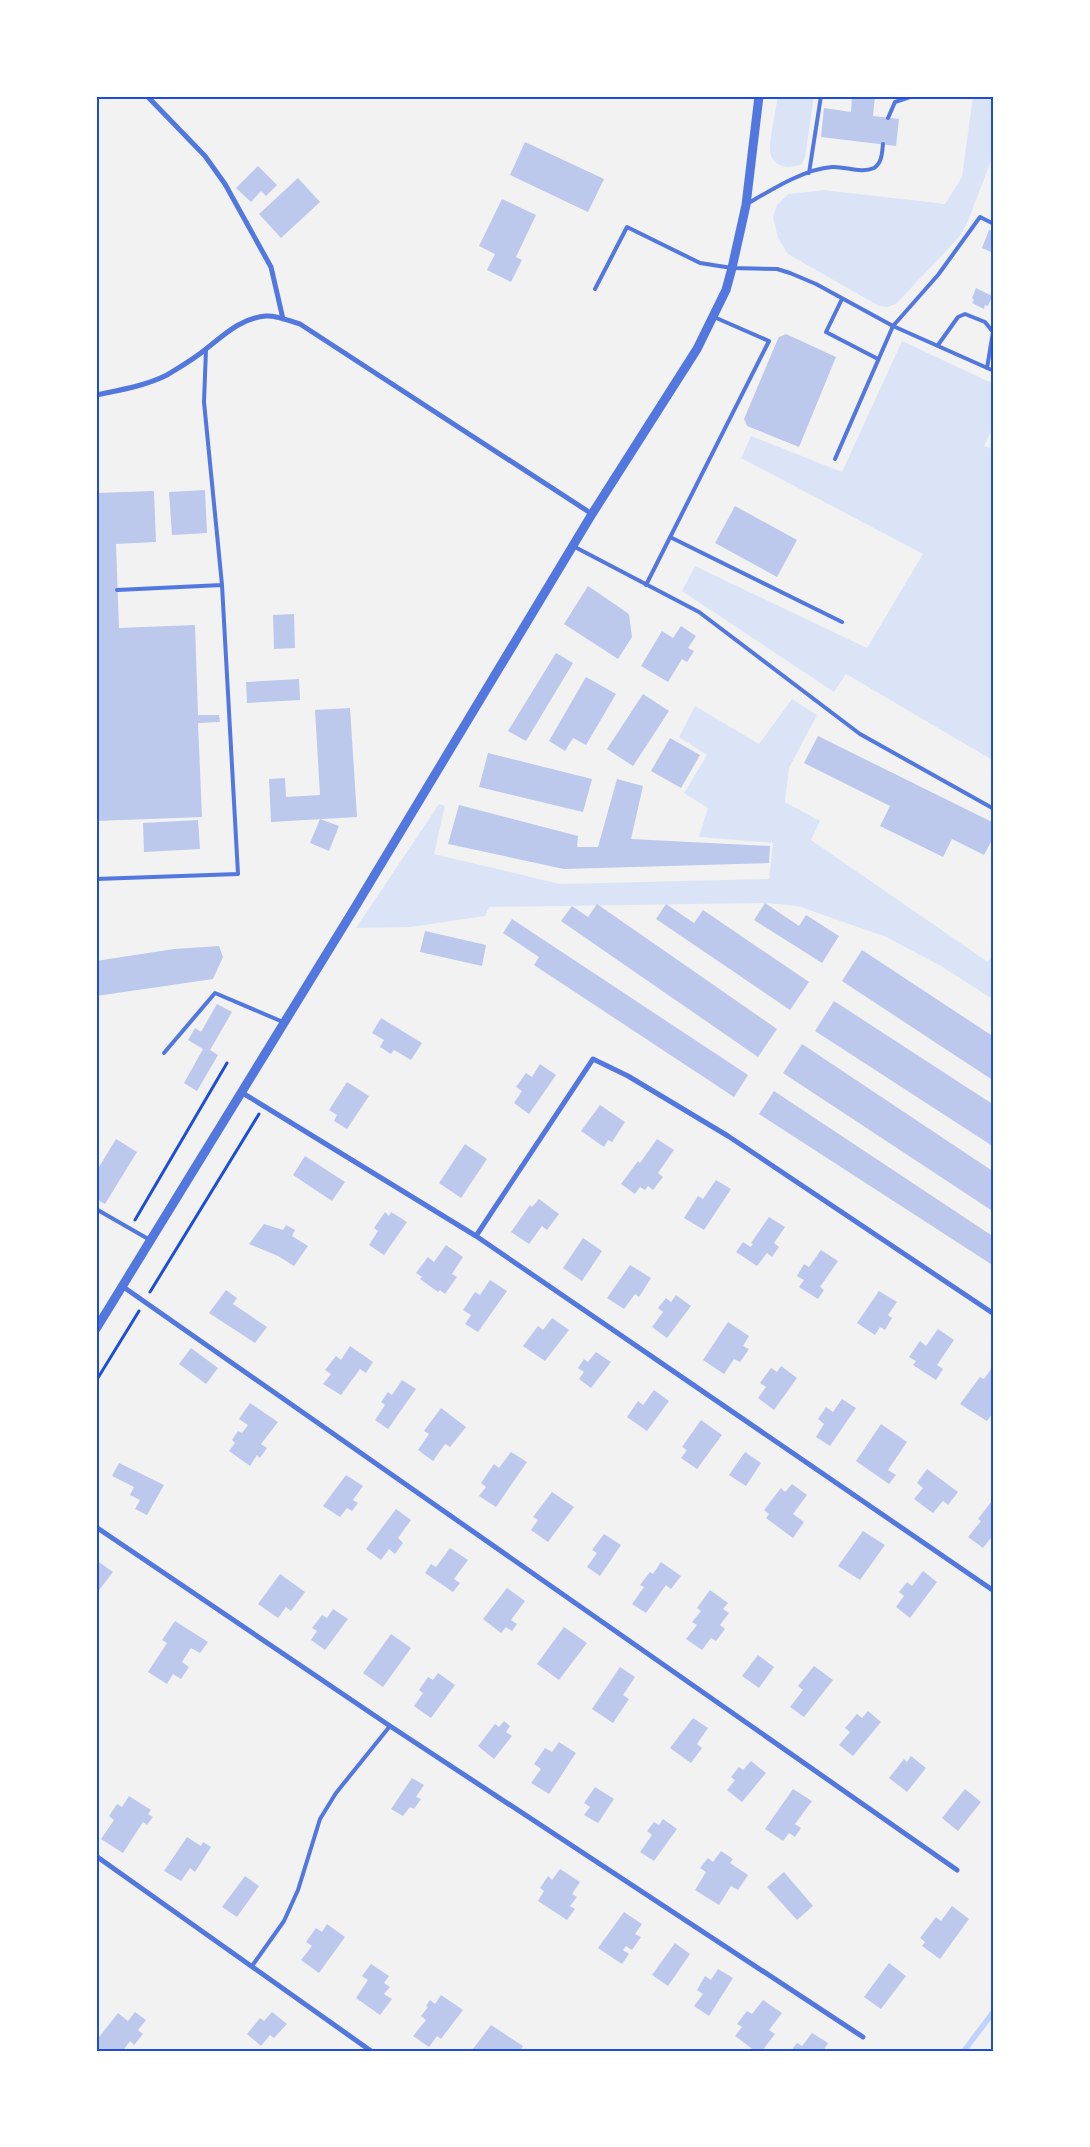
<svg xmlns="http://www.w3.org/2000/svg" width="1090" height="2147" font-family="Rubik,sans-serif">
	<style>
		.green { fill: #dbe4f7 }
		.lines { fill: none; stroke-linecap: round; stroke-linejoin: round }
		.stream { stroke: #bfd3fe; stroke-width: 5.5 }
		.building { fill: #bdc9ec }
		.path { stroke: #1d4ed8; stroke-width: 3 }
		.service { stroke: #5277de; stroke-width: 4 }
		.minor { stroke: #5277de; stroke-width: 5 }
		.tertiary { stroke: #5277de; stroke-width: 9 }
		.neatline { fill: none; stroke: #1d4ed8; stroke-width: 2 }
	</style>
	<rect width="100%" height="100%" fill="#f2f2f2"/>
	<path class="green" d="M778,96h36l-9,61 -3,7c-11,5 -29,5 -32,-12 -1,-9 6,-45 8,-56z
		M973,96h21v57l-26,68 -8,15 -64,68 -9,3 -8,-1 -91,-52 -10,-16 -5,-21 4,-12 11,-11 36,-4 121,14 17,-27z
		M902,341l92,43v41l-10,21 10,3v312l-148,-87 -12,18 -152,-101 13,-25 172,82 56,-94 -182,-96 10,-22 91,36z
		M792,699l25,16 -28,53 -4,34 35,19 -9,19 177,122 6,-8v46l-53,-34 -55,-29 -88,-31 -33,-3 -276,4 -4,9 -74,11 -55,1 83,-124 6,2 -11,48 126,30 209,-5 4,-36 -74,-6 9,-29 -24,-15 23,-38 -28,-18 16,-31 64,38z"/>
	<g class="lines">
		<path class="stream" d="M964,2051l30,-40"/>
	</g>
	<path class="building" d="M852,96h23l-2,20 26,3 -3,27 -75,-9 3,-29 27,4z
		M525,142l79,37 -16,33 -78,-37z
		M258,166l19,19 -11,11 -5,-5 -10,11 -15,-14z
		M298,178l22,24 -39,36 -22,-24z
		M502,199l34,16 -20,42 6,3 -11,22 -24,-12 8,-16 -16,-8z
		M989,230l5,2v21l-12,-5z
		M976,288l16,8 -4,10 -3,-1 -1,4 -12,-6 2,-3 -2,-2z
		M786,334l50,23 -37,90 -52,-21 -3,-7 33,-78 2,-4z
		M205,490l2,43 -35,2 -3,-43z
		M154,491l2,51 -40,2 3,84 76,-3 3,90h21l1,7 -22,1 4,94 -106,4v-328z
		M735,506l62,34 -20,37 -62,-34z
		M588,586l41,28 3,23 -14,22 -54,-35z
		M294,614l1,34 -21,1 -1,-34z
		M681,626l15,10 -8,12 6,3 -7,11 -5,-3 -14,23 -27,-16 21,-35 11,7z
		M556,653l17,10 -47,78 -18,-10z
		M586,677l30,17 -30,51 -13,-7 -8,13 -16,-10z
		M299,679l1,21 -53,3 -1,-21z
		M643,694l26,17 -36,55 -26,-17z
		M350,708l7,109 -86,5 -2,-43 16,-1 1,19 34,-2 -5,-85z
		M818,736l176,87v13l-10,19 -32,-16 -9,18 -63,-31 10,-20 -86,-43z
		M670,738l30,17 -19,33 -30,-17z
		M488,753l104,26 -9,33 -104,-25z
		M617,779l26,7 -12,53 139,7 -1,17 -205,6 -116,-25 11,-39 119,31 -1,11h21z
		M320,819l19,7 -10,25 -19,-8z
		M198,820l2,29 -56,3 -1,-29z
		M765,903l34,23 7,-11 33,21 -17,27 -68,-43z
		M597,904l180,125 -19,28 -197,-136 11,-15 16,11z
		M666,904l28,19 9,-13 106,72 -19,28 -134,-91z
		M512,919l236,156 -14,22 -200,-132 5,-8 -36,-24z
		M425,931l61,14 -4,21 -62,-14z
		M219,946l4,11 -10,22 -117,17v-35l78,-12z
		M862,950l132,87v44l-152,-100z
		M834,1001l160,104v42l-179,-116z
		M217,1004l15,8 -22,38 8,5 -21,36 -13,-8 19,-34 -15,-9 7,-12 6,4z
		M381,1018l41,25 -11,17 -17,-10 -3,4 -11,-7 4,-7 -12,-7z
		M802,1044l192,128v40l-211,-139z
		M540,1064l16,11 -27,39 -15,-11 8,-12 -6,-4 10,-14 6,4z
		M347,1082l22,14 -22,33 -13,-8 3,-6 -8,-5z
		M774,1091l220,146v29l-235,-152z
		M600,1105l25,17 -13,20 -4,-2 -4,7 -23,-16z
		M116,1139l21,13 -32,52 -9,-5v-27z
		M657,1139l17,11 -16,23 5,4 -10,13 -5,-4 -3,4 -5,-3 -5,7 -14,-10 17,-23 2,2z
		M465,1144l22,15 -26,39 -22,-15z
		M305,1156l40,26 -13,19 -39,-26z
		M716,1180l15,9 -27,41 -20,-12 14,-22 5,3z
		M539,1199l20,15 -12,16 -5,-4 -13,18 -18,-12 19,-27 2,2z
		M385,1212l4,4 2,-4 16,10 -23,33 -15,-10 9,-14 -4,-3z
		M769,1217l16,10 -11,16 5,4 -7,10 -5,-4 -10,13 -21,-14 7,-10 8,5 2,-3 -2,-1z
		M264,1224l19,6 3,-5 9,5 -3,6 16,10 -14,20 -16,-10 -29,-12z
		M583,1238l19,13 -20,30 -19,-13z
		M446,1245l17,12 -11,17 5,3 -12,17 -5,-4 -2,2 -18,-13 2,-2 -6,-4 12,-16 6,5z
		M821,1250l17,11 -18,26 4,3 -6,9 -19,-12 5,-7 -7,-4 7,-12 5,3z
		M630,1265l21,13 -12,19 -4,-3 -11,15 -17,-11z
		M490,1280l17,11 -29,41 -13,-8 6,-9 -8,-5 12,-18 5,3z
		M226,1290l11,8 -4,6 34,23 -12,16 -46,-30z
		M879,1291l18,11 -9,13 4,3 -7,12 -5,-3 -5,8 -18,-12z
		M676,1295l15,11 -24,32 -15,-11 11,-15 -5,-4 8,-10 5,4z
		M552,1318l17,12 -24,31 -22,-15 15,-20 5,4z
		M728,1322l21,14 -6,10 6,3 -9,13 -6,-3 -10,15 -21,-14z
		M938,1329l16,11 -17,25 6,4 -7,11 -23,-15 3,-4 -7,-4 11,-16 6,5z
		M350,1346l23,16 -7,11 -6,-4 -19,26 -18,-11 8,-10 -6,-4 11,-14 5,4z
		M191,1348l27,20 -12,16 -27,-20z
		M596,1352l15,10 -20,26 -12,-9 5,-7 -6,-4 6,-9 4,3z
		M994,1365v46l-7,10 -27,-17 20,-27 4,2z
		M781,1366l16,12 -23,32 -16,-12 8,-11 -6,-4 11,-15 6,4z
		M402,1380l14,9 -28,40 -13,-9 10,-15 -4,-3 7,-10 4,3z
		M654,1390l15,11 -22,30 -20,-14 11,-16 5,4z
		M842,1399l14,9 -26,38 -14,-9 8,-13 -6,-5 8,-12 7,5z
		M250,1403l28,19 -17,22 6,4 -7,10 -3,-3 -7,11 -21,-15 6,-8 -3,-3 6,-9 4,2 6,-8 -9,-6z
		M441,1408l25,19 -16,20 -5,-3 -12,17 -15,-11 11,-16 -5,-3z
		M701,1420l21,15 -25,34 -16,-11 6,-8 -5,-3z
		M881,1424l26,18 -19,28 8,5 -7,9 -33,-23z
		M511,1452l16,10 -31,45 -17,-11 7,-9 -5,-4 13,-19 5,4z
		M745,1452l16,11 -15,23 -17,-11z
		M119,1463l45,22 -17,30 -12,-6 5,-9 -10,-5 4,-8 -22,-11z
		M927,1469l31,23 -10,13 -5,-4 -10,12 -19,-14 9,-11 -6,-5z
		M346,1475l17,11 -10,14 5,3 -6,8 -5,-3 -7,9 -17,-11z
		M792,1484l15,11 -14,19 11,8 -11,16 -27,-20 3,-4 -5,-4 17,-22 4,4z
		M552,1492l22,15 -26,35 -17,-12 7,-10 -5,-3z
		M994,1498v36l-11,14 -15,-11 13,-16 -3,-2z
		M396,1509l15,11 -13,18 5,5 -8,11 -6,-5 -8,11 -15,-11z
		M863,1531l22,14 -25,35 -22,-14z
		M604,1534l17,11 -21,31 -13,-9 10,-14 -5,-3z
		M450,1548l18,12 -14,19 6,4 -7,9 -28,-19 6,-9 5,3z
		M96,1560l17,12 -17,22z
		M661,1562l20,14 -10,13 -5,-4 -20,28 -14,-9 12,-17 -4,-2 10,-13 3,2z
		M923,1571l14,11 -27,36 -14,-11 8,-11 -5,-4 8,-10 5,4z
		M280,1574l25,18 -14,19 -5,-4 -8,11 -20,-14z
		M507,1588l18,13 -14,19 6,4 -5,7 -6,-4 -5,6 -18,-14z
		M710,1590l18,13 -5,6 6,4 -9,12 5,4 -9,12 -5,-3 -9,12 -16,-11 11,-14 -5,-3 9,-11 -4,-3z
		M333,1609l15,10 -23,31 -14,-10 6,-9 -5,-3 10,-13 5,3z
		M175,1621l33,21 -8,11 -9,-5 -9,14 7,5 -8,12 -8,-5 -6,10 -19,-12 19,-29 -5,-3z
		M564,1627l23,16 -28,37 -22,-16z
		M391,1634l20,14 -28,39 -20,-14z
		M758,1655l16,12 -15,21 -17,-12z
		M814,1666l19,14 -29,37 -14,-10 13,-17 -5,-4z
		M620,1667l15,10 -12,18 6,4 -16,24 -21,-14z
		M438,1673l17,12 -24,33 -17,-12 9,-13 -4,-3 9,-13 5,3z
		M868,1711l13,11 -28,34 -14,-11 11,-13 -5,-4 12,-14 5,4z
		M693,1718l15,10 -11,16 5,4 -11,15 -21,-15z
		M504,1721l6,5 -4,6 6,4 -18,23 -16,-13 17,-22 4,3z
		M559,1742l17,11 -27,41 -18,-11 10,-14 -7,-5 11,-16 7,4z
		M911,1756l15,12 -19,24 -18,-14 15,-19 3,3z
		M751,1761l15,12 -24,29 -15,-12 8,-10 -4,-3 8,-10 4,3z
		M412,1778l12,7 -8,12 5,2 -7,10 -4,-2 -7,9 -12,-7z
		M595,1787l19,12 -16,24 -14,-8 6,-8 -6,-4z
		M793,1789l19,12 -17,23 6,4 -6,9 -6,-4 -6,8 -18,-12z
		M965,1789l16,13 -23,29 -16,-13z
		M129,1796l22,14 -3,4 5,3 -6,8 -4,-3 -20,31 -22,-14 13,-19 -5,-4 8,-12 5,3z
		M663,1819l14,10 -23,32 -14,-9 12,-17 -5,-4 7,-9 5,3z
		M187,1837l14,9 2,-4 8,5 -16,25 -5,-4 -9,13 -17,-10z
		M721,1851l12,8 -3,4 18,12 -10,15 -7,-4 -12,19 -24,-15 11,-18 -6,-4 8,-10 5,4z
		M560,1869l20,13 -8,12 5,3 -7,9 5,3 -8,11 -29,-19 6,-10 -4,-3 8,-12 4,4z
		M784,1872l29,34 -16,14 -30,-33z
		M245,1876l14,10 -22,31 -15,-10z
		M952,1906l17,13 -29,40 -18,-13 3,-4 -5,-4 16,-21 5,4z
		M624,1912l18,12 -7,10 6,3 -9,13 -6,-4 -3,4 6,4 -7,10 -24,-16z
		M327,1924l18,13 -26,36 -18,-13 11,-14 -6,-4 10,-14 6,4z
		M675,1943l15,11 -22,32 -16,-11z
		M889,1963l17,13 -25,33 -17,-12z
		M371,1964l18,12 -5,7 6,4 -6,7 8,5 -12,16 -24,-17 12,-18 -6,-4z
		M718,1969l15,9 -24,38 -15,-10 9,-12 -6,-4 8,-14 6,4z
		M441,1995l22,15 -22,29 -4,-3 -8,11 -16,-11 13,-16 -5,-4 7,-9 -2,-1 4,-6 5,4z
		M763,2000l19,13 -13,17 6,4 -13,17h-7l-20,-15 7,-9 -5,-3 10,-13 5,3z
		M135,2012l11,8 -8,10 5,4 -9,11 -4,-4 -7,10h-22l-5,-3v-7l22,-28 10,8z
		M272,2012l15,12 -13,14 -4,-3 -9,11 -14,-12 13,-16 4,3z
		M491,2025l32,21 -3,5h-44l-3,-2z
		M812,2033l16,10 -5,8h-32l6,-8 5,3z"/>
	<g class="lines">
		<path class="path" d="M135,1220l92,-157
			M150,1292l109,-178
			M96,1381l43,-70"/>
		<path class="service" d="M888,118l7,-16 18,-6
			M809,173l12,-77
			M747,204c24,-14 57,-35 85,-37 13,-1 29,7 42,1 8,-5 8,-15 9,-24
			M595,289l32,-62 73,36 32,5 45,1 13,4 26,11 77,42 101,45
			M842,299l-16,33 52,27
			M938,345l20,-28 7,-3 20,8 8,10 -6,36
			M835,459l58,-133 45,-51 42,-58 14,7
			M670,537l172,85
			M573,546l126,66 161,122 134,75
			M646,585l123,-244 -55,-24
			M117,590l105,-5 -18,-183 2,-53
			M96,879l142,-5 -16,-289
			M164,1053l51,-60 68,29
			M96,1209l54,31
			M252,1966l32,-45 14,-31 22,-71 16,-26 54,-67"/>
		<path class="minor" d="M147,96l58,60 20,28 46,83 12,52
			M96,395c24,-5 49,-9 71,-20 13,-8 27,-16 39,-26 18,-14 35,-31 60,-33 11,-1 23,5 34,8l292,190
			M241,1092l235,144 518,355
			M476,1236l117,-177 35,17 100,60 266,178
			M122,1286l835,584
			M96,1527l294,199 473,311
			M96,1856l275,195"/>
		<path class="tertiary" d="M96,1329l258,-420 238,-395 105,-165 29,-59 6,-22 14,-63 13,-109"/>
	</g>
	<rect width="1090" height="2147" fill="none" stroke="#ffffff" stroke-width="195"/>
	<rect x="98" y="98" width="894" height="1952" class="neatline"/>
</svg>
